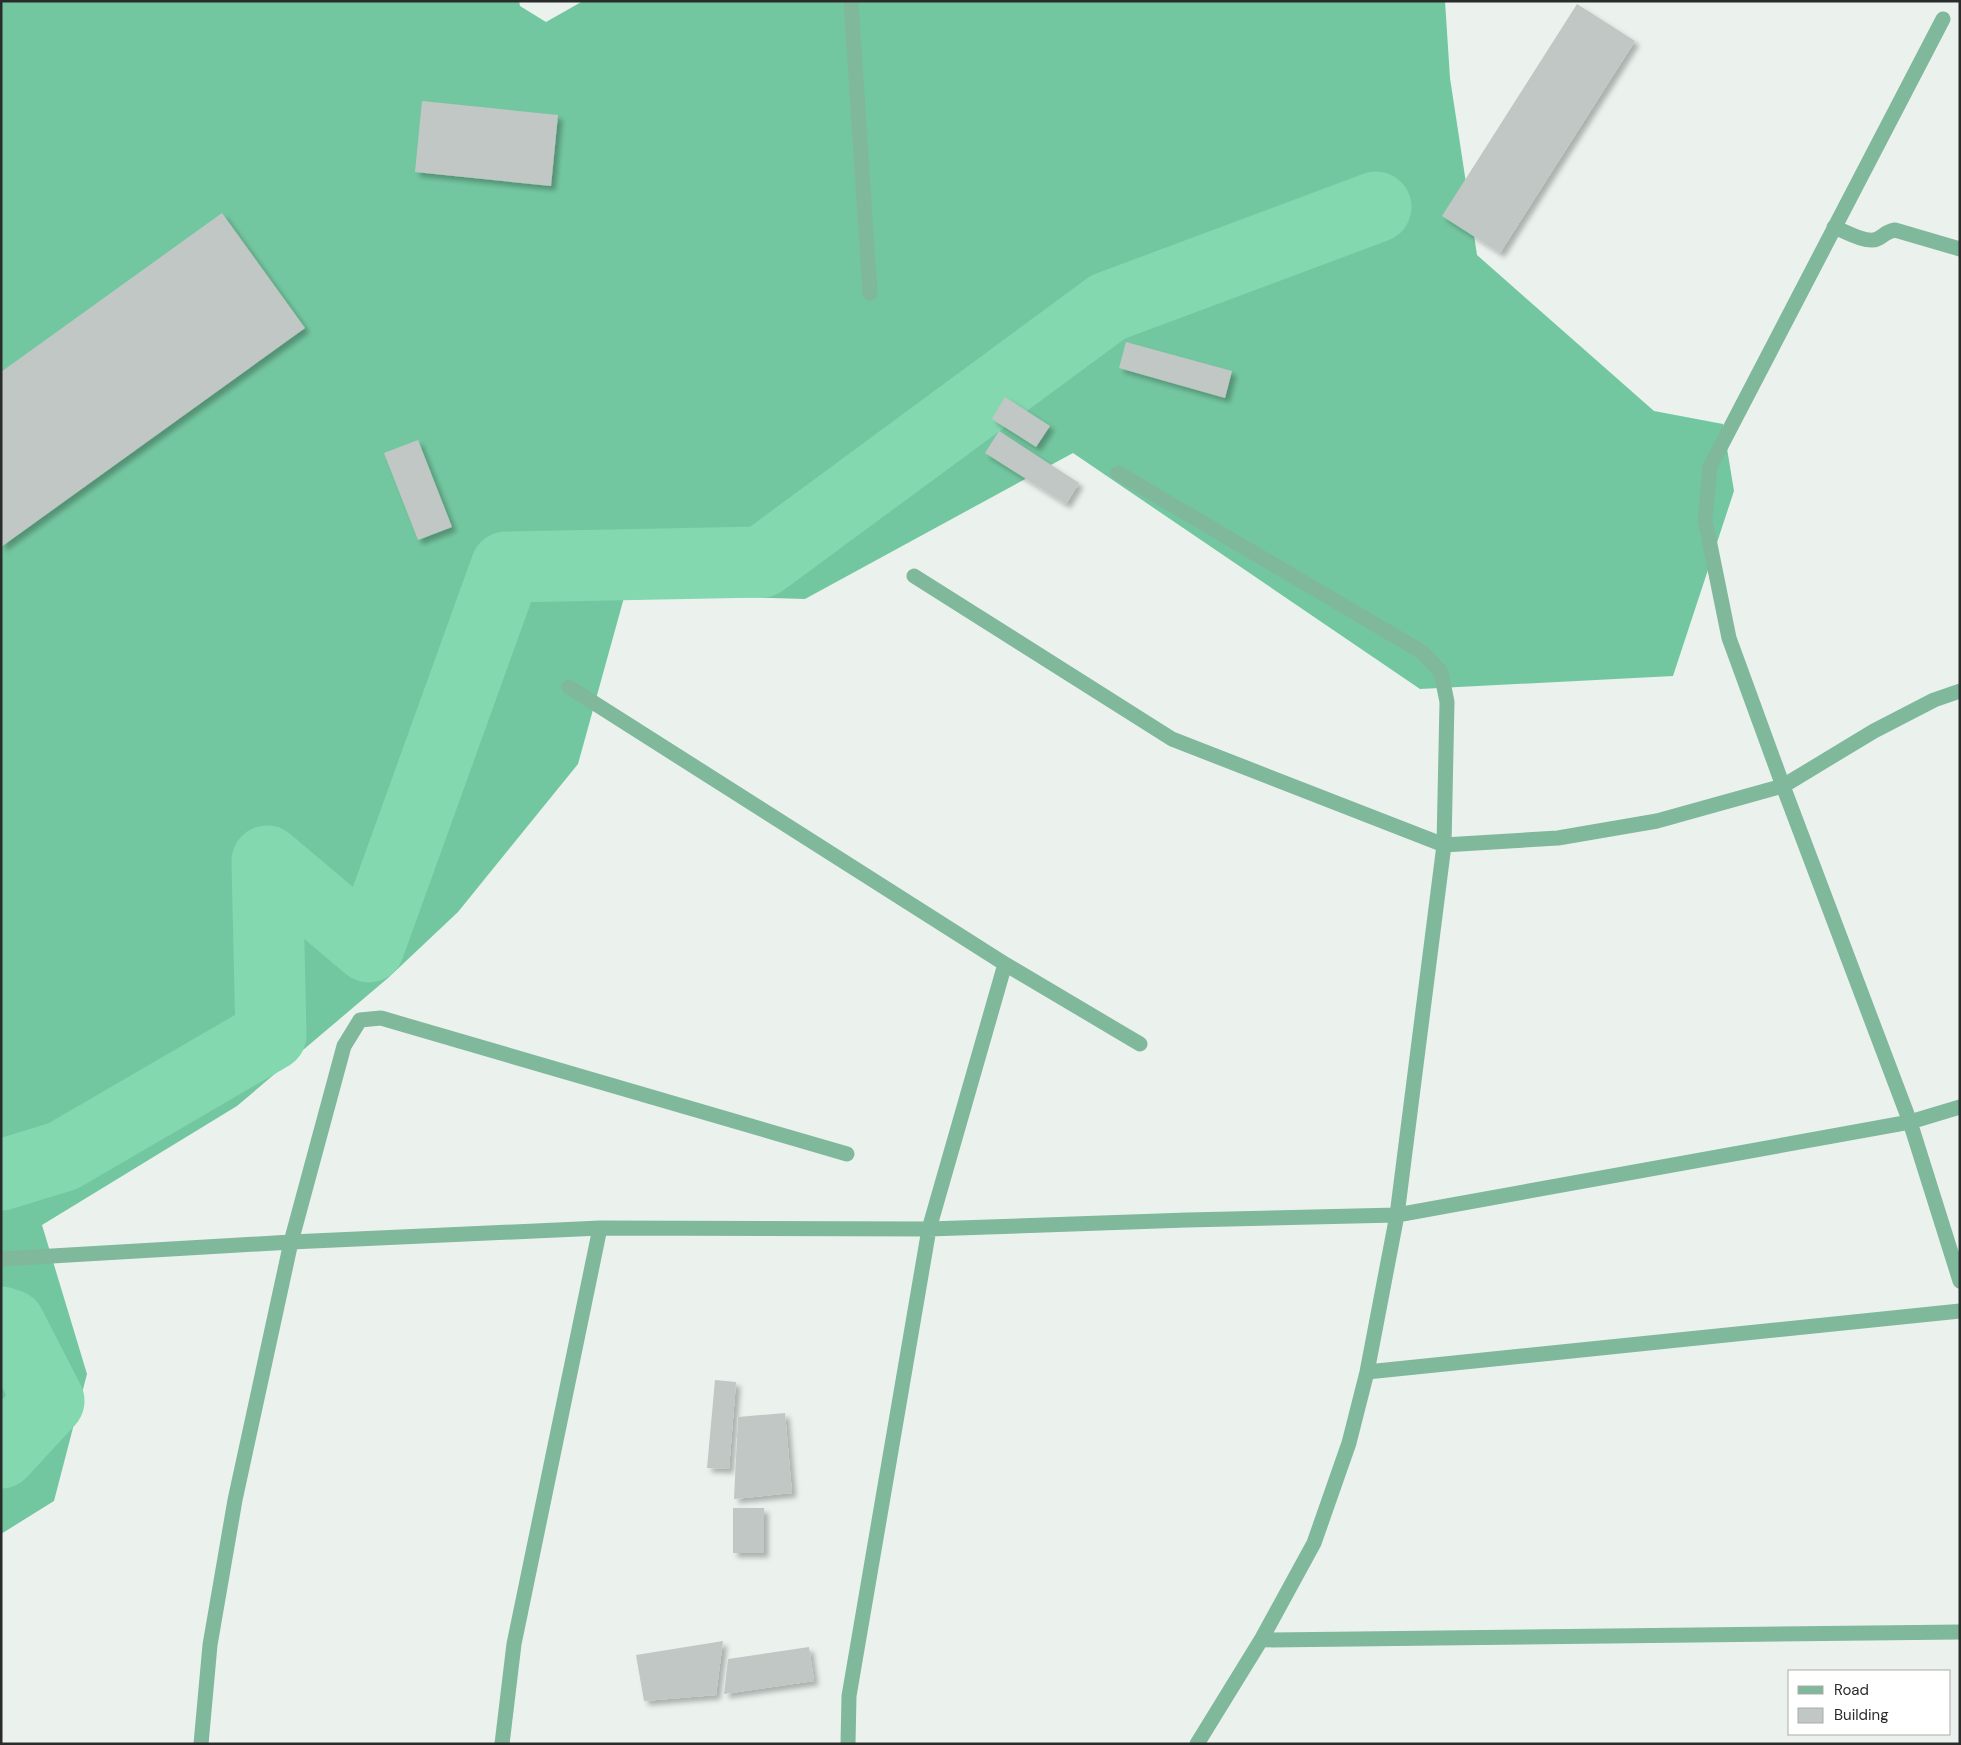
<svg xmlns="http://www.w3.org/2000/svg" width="1961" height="1745" font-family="'DM Sans',sans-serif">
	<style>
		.forest { fill: #73c7a0 }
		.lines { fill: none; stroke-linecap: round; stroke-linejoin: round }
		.river { stroke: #84d8b0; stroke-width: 71 }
		.building { fill: #c1c7c4; filter: url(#shadow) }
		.minor { stroke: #80b89c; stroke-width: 15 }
	</style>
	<defs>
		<filter id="shadow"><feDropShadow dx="4.5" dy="4.5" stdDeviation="2.5" flood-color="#0004"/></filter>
	</defs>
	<rect width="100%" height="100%" fill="#ebf2ee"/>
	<path class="forest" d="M1,1h518l1,5 26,16 37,-21h862l5,77 27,177 177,156 69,13 11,67 -61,185 -253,13 -347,-236 -268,146 -180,-5 -47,170 -120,148 -70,66 -151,128 -195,119 45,149 -33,127 -53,33z"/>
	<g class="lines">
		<path class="river" d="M1,1175l62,-19 208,-121 -4,-174 102,86 137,-380 256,-5 346,-255 268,-100
			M1,1322l9,3 39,76 -48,52"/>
	</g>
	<path class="building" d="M1577,4l58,37 -135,212 -58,-37z
		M422,101l136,14 -7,71 -136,-14z
		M222,213l83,115 -304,219v-175z
		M1126,342l106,29 -7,27 -106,-30z
		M1005,397l45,29 -14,21 -44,-28z
		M999,431l80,52 -13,21 -81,-51z
		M418,440l34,87 -34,13 -34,-87z
		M715,1380l21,2 -7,87 -22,-1z
		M785,1413l7,80 -58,6 4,-82z
		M733,1508h31v45h-31z
		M723,1641l-7,54 -72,6 -8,-46z
		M809,1647l5,34 -90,13 4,-35z"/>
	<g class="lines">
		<path class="minor" d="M851,1l19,292
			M1943,19l-233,448 -5,53 24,118 54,148 127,336 50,159
			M1834,227c10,4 33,17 43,12 8,-3 7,-7 18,-9l65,19
			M1118,473l304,179 19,20 6,30 -3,143 -47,370 -30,157 -18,71 -35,100 -53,97 -64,104
			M914,576l258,163 272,106 114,-7 99,-17 126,-35 91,-55 60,-31 26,-9
			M569,687l436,277 -76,265 -80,467 -1,48
			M1005,964l135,80
			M1,1259l290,-17 309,-14 329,1 258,-9 210,-5 513,-93 50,-15
			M1367,1372l593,-61
			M1261,1640l699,-8
			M201,1744l9,-99 25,-145 56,-258 53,-196 16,-26 21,-2 466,136
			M502,1744l12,-100 86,-416"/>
	</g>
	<rect width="1961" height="1745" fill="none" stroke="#2a2c2b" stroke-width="5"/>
	<rect x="1788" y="1670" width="162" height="65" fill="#ffffff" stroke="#aaabaa"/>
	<rect x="1798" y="1686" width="25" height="8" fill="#80b89c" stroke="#aaabaa"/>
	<text x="1834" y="1695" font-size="15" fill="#2a2c2b">Road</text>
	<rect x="1798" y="1708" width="25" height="15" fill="#c1c7c4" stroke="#aaabaa"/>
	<text x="1834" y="1720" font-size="15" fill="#2a2c2b">Building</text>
</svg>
